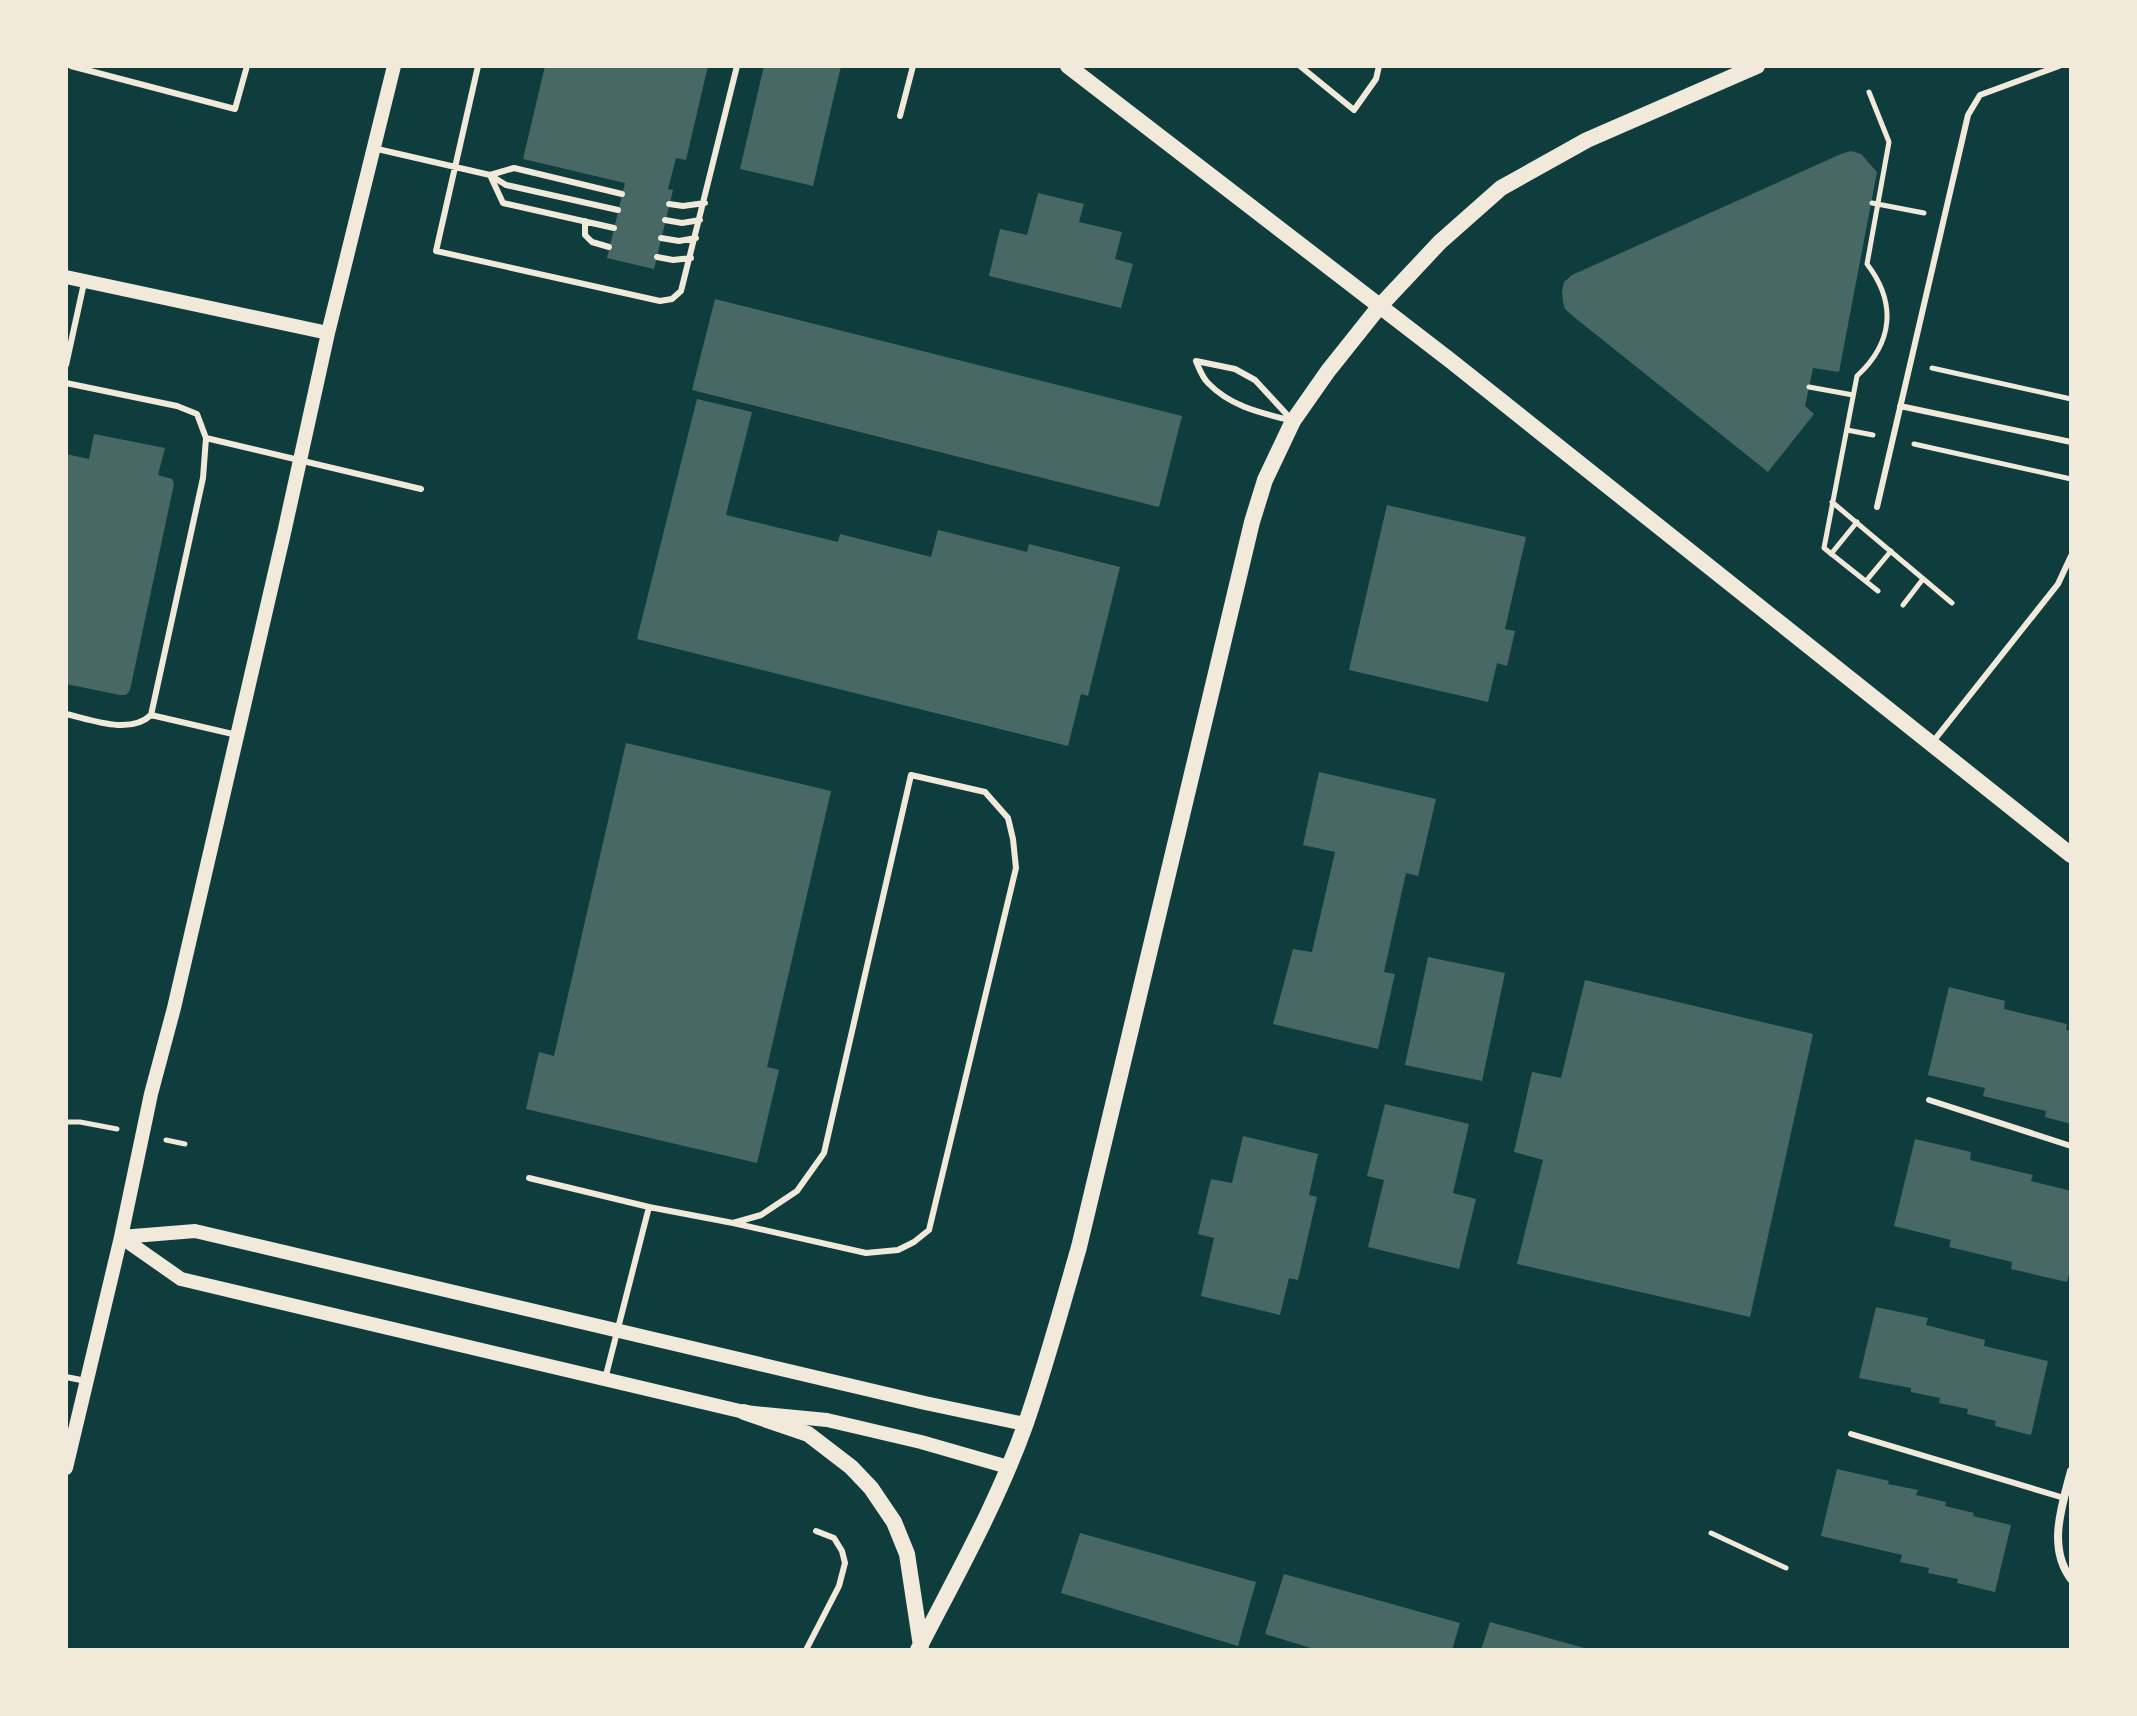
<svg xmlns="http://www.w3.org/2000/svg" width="2137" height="1716" font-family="Jost,sans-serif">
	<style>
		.building { fill: #486865 }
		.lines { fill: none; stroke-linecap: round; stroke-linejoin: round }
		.path { stroke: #f1e9da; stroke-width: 5 }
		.service { stroke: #f1e9da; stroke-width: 6 }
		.minor { stroke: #f1e9da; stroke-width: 8 }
		.tertiary { stroke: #f1e9da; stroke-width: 14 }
		.secondary { stroke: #f1e9da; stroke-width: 16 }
	</style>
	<rect width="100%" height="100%" fill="#0f3d3e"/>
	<path class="building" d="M545,66h163l-22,94 -10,-2 -8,31 5,1 -19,79 -47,-11 18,-75 -102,-24z
		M764,66h77l-28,120 -73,-17z
		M1851,151l10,3 16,18 -38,200 -26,-4 -8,38 9,8 -46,58 -194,-155 -9,-8 -2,-8 -1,-9 2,-10 8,-7 269,-121z
		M1038,193l46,11 -5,18 43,10 -7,27 18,5 -12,44 -132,-32 11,-47 27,6z
		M715,299l467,117 -23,91 -467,-117z
		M697,399l55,13 -26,103 112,27 2,-8 91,23 7,-27 89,22 2,-8 91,23 -32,129 -7,-2 -13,52 -431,-107z
		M94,434l71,14 -7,27 14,4 2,5 -44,206 -4,5h-6l-54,-11v-230l23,5z
		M1387,505l139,32 -21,92 10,2 -8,35 -10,-3 -9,39 -139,-32z
		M626,743l205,48 -64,276 12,3 -22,93 -231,-54 13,-57 15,4z
		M1319,772l117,27 -18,77 -12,-3 -22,99 11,2 -17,75 -105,-25 20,-75 19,3 23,-100 -32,-7z
		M1428,957l77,16 -23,108 -77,-16z
		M1585,980l228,54 -63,283 -233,-53 26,-104 -29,-8 18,-80 29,6z
		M1949,987l56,14 -1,8 63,15 -1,6 5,1v93l-26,-7 1,-6 -63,-15 2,-8 -57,-13z
		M1385,1104l84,20 -16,69 23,6 -17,70 -91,-22 16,-67 -17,-4z
		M1243,1136l75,18 -9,41 8,2 -19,83 -9,-2 -9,37 -79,-19 13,-58 -16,-4 13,-55 21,4z
		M1915,1139l56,13 -1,8 63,15 -2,6 40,10v75l-4,16 -56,-13 1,-7 -63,-15 2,-7 -57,-14z
		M1876,1307l52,11 -2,7 59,15 -1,6 64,15 -17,74 -36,-9 1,-5 -29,-7 1,-5 -29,-6 1,-5 -29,-6v-4l-52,-10z
		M1837,1469l52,12 -1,3 30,6 -2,5 30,7 -1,4 29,7 -1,3 38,9 -16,67 -38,-9 1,-4 -30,-6 1,-5 -29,-6 2,-7 -81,-19z
		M1080,1533l176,49 -18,64 -177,-53z
		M1284,1574l176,49 -8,27h-135l-52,-16z
		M1490,1622l98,27v1h-107z"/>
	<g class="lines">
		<path class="path" d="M1869,92l20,50 -22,122c30,39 26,79 -10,112l-33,172 54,43
			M1872,203l52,10
			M1932,368l139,31
			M1809,387l44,8
			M1847,430l26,5
			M1914,444l157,35
			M1832,502l120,101
			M1831,554l26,-32
			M1866,581l25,-30
			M1903,605l20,-26
			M66,1122h14l37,7
			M166,1140l19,4
			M1711,1533l75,35"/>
		<path class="service" d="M71,66l164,43 12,-43
			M478,66l-42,185 224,50 12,-2 9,-8 56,-225
			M1300,66l54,44 22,-31 3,-13
			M900,116l13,-50
			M373,148l117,27 16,10 112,25
			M490,175l13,28 111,25
			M490,175l24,-7 108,26
			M669,204l14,2 22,-3
			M665,220l17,3 18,-3
			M585,221v14l7,7 17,5
			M661,238l18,3 17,-3
			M657,257l16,3 18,-2
			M1196,361c3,7 6,16 12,22 23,24 54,30 85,38
			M1196,361l39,8 20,11 36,39
			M66,365l18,-82
			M66,383l111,23 20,8 9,24 -3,40 -52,237c-21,20 -59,5 -85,-1
			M1900,406l171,36
			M206,438l215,51
			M1877,507l91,-392 12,-20 79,-29
			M151,715l86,20
			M1932,743l126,-159 13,-28
			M1929,1100l142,46
			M529,1178l120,29
			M66,1377l20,4
			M605,1379l44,-172 84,16 28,-8 36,-24 27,-38 87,-378 74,17 23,26 5,21 3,29 -87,362 -15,12 -16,8 -32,3 -133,-30
			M1851,1434l213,64
			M806,1650l33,-64 6,-23 -3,-12 -8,-13 -18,-7"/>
		<path class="minor" d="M2071,1471c-9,35 -24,76 0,108"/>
		<path class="tertiary" d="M66,277l262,56
			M121,1237l74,-6 730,172 100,21
			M121,1237l60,42 563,133 83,8 94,22 87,25
			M66,1468l55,-231 30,-143 23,-86 110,-475 44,-200 66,-267"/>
		<path class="secondary" d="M1068,66l383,295 620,494
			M744,1412l64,22 43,33 20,21 23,34 13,32 14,92
			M918,1650c38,-74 80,-148 108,-227 20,-58 36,-117 53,-176l173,-725 13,-42 28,-59 35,-50 51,-64 61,-65 61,-54 86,-48 170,-74"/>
	</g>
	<rect width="2137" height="1716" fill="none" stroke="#f1e9da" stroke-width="136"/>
</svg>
